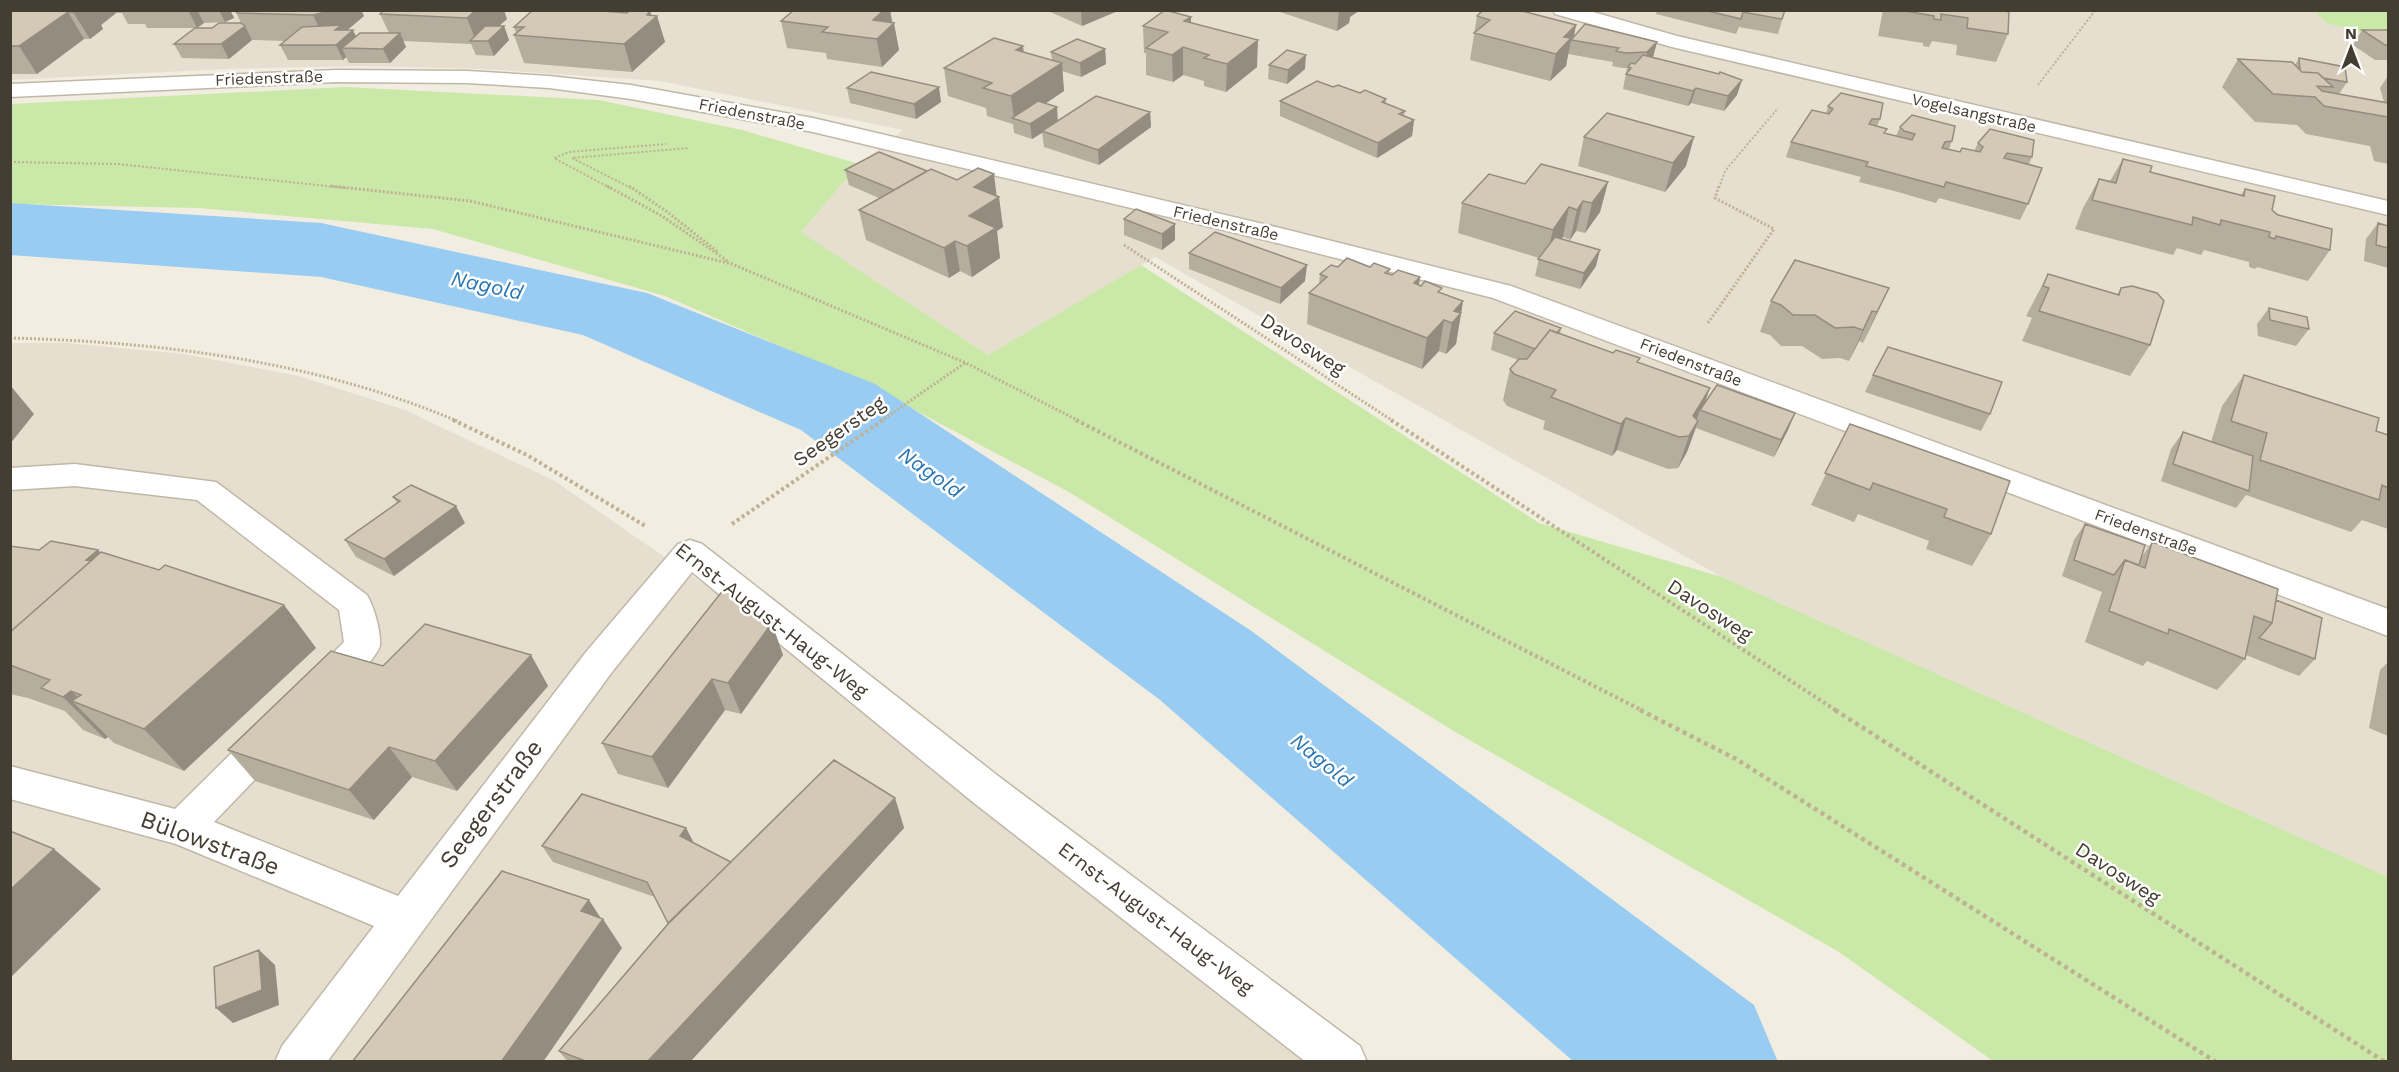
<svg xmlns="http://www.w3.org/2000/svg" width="2399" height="1072" font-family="'Work Sans',sans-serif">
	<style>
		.residential { fill: #e6dfcf }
		.green { fill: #cae8a7 }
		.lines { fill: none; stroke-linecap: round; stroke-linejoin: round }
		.river { fill: #99ccf3; fill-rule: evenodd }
		.minor-casing { stroke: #c0b8a7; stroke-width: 3 }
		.path-far3 { stroke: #bfb194; stroke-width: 2; stroke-dasharray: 2 2; stroke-linecap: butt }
		.path-far2 { stroke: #bfb194; stroke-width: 3; stroke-dasharray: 2 2; stroke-linecap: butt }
		.path-far1 { stroke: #bfb194; stroke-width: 4; stroke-dasharray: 3 3; stroke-linecap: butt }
		.path { stroke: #bfb194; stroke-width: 4.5; stroke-dasharray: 4 4; stroke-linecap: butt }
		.minor { fill: #fff; fill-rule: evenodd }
		.wall { fill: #b5ad9d }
		.shaded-wall { fill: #948d7f }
		.building { fill: #d3c9b6; stroke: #948d7f; stroke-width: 1.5 }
		.labels { text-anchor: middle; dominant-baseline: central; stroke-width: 5; stroke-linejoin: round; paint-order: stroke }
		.far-street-label { font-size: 16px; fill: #433d32; stroke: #fff }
		.street-label { font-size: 20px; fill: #433d32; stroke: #fff }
		.water-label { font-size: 21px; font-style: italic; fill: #2875b2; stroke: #fff }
		.near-street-label { font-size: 24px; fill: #433d32; stroke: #fff }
	</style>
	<rect width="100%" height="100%" fill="#f2ede1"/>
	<path class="residential" d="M11,10l2377,1v866l-666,-300 -567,-320 -167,98 -187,-123 58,-68 44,-34 -243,-49 -177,-12 -121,-3 -137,3 -214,11z
		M11,343h57l116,11 115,22 106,34 150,71 167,116 590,465h-1301z"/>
	<path class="green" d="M2315,11h73v28l-62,-16z
		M345,87l254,13 143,30 117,34 -58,68 187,123 153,-90 398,258 183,54 666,300v184h-395l-154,-109 -387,-222 -383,-238 -207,-110 -197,-86 -232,-67 -234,-21 -188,-4v-100z"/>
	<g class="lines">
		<path class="river" d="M10,203l311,20 326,70 228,91 375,246 504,375 24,57h-204l-414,-362 -359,-270 -218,-95 -262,-58 -311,-22z"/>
		<g class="minor-casing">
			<path id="minor" d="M1553,10h33l91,26 711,165v14l-716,-168 -117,-33z
				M336,70l131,1 82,5 82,9 182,33 467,110 231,58 877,323v27l-895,-338 -216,-55 -464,-111 -182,-33 -82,-11 -82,-5 -131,-1 -326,15v-13z
				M75,464l141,18 151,113c7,12 14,36 13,50 -1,12 -47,58 -60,58 -3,1 -9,-2 -13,-4l-5,-10 5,-10 37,-37 -5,-32 -142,-110 -122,-14 -65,4v-22z
				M690,540l12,4 300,235 358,267 7,16h-61l-332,-259 -282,-231 -80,100 -285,390h-52l7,-16 92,-120 -198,-82 -166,-45v-33l165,43 87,-86 13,-4 13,4 6,11 -6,11 -74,77 184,74 188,-244 92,-108z"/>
		</g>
		<path class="path-far3" d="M2038,85l56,-73 -2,-2
			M10,162l108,2 228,24
			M610,188l-56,-30 15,-6 97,-8
			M631,188l-59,-30 117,-10
			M1719,188l6,-17 53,-63"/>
		<path class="path-far2" d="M331,186l139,15 262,63 234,99 113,58
			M607,186l55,30 67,46
			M629,186l37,25 52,41
			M1124,245l269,176
			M1708,323l66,-94 -59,-31 4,-12
			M10,338c153,4 305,23 447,83
			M881,421l84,-58"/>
		<path class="path-far1" d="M453,420l74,35 120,72
			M1076,420l567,291
			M1391,420l446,291
			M732,524l151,-104"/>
		<path class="path" d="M1640,710l96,49 480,303
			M1835,710l550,352"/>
		<use href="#minor" class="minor"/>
	</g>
	<path class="wall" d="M10,10h220l4,8 -9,4 -21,1 -7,5h-50l-2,-4h-17l-6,-11h-6l-15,12 2,4 -13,10h-6l-47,35h-27z
		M235,10h126l3,6 -17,14 9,6 33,-3 -9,-19 127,5 -8,7h5l5,14 -15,16 -18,-1 -5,-11 -68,-3 3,6 -16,16h-41l-3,-6 -3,3h-55l-8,-15 5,-4 -33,-1 -23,19 -47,-1 -8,-14 38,-16 29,-5z
		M794,10h96l9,40 -17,17 -55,-8 -1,-6 -39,-5 -6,-27z
		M1046,10h74l-38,16z
		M1274,10h86l-10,7 -1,6 -12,8z
		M1657,10h128l-7,24 -39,-7 -3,7 -80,-20z
		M1883,10h117l8,24 -12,28 -40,-7 1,-10 -25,-4 -3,6 -6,-1v-3l-45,-7z
		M651,15l6,1 8,26 -33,30 -108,-9 -10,-28 2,-2 -2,-6z
		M1477,16l99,9 -2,11 83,6 -4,15 84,38 -13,16 -33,-8 -3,3 -65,-17 4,-21h-5l-10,-2 1,-4 -45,-8 -2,12 -16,15 -80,-21z
		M1191,23l66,44 -31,25 -22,-6v-5l-21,-6 -10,7 -27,-7v-22h-2l-1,-27z
		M2362,30h26v30h-13l-22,-15z
		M1023,46v6l29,8 -1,-8 54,-3 1,15 -25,13 -19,-6 2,20 -19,12 13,18 92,-9 1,15 -52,38 -55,-18 -2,-14 -10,6 -18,-6 -1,-9 -26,-8 -1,-8 -38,-12 -4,-28z
		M2299,58l48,24 -8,12 45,8 -4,-14 8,-12v88l-14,-3 -4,-15 -64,-12 -9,-9 -42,-3 -33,-35 16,-28 57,6z
		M1269,65l36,4 -18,15 -19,-5z
		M1333,87l53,12v4l19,8 -1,5 10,4 -2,16 -35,22 -97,-42v-15z
		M847,88l94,14 -25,17 -66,-16z
		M1828,106l52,13 -3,7 8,7 11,3 4,-9 52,14 -3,8 11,3 14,-1 4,-8 54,14 -3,7 -1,40 -8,16 -81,-22 -3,5 -38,-11 -39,-10 2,-5 -75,-20 5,-15 35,-29z
		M1584,137h110l-8,29 -21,26 -87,-26z
		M2123,159l27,13 91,23 4,-6 33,26 52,35 -22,31 -51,-14 -2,2 -6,-2v-5l-45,-12 -3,5 -24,-7 -4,7 -98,-26 8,-21 16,-29 11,2z
		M845,170l82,1 69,25 7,31 -6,4 3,27 -28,19 -12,-6 -11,7 -83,-38 -7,-30 20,-12 -30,-13z
		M1608,182l-8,30 -15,21 -9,-2 -6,9 -7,-3 -2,2 35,27 -16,23 -45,-13 4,-18 -81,-25 4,-30 63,-19z
		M1124,219l51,5v16l-13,10 -38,-15z
		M2378,223l10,3v42l-24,-7 2,-22z
		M1189,253l116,28 -25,23 -91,-35z
		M1370,267l20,2 -1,5 3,1 28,2 -1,8 44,16 -7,43 -10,10 -7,-3 -17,18 -115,-45 2,-31 10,-9 1,-10z
		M2048,274l69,21 4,-7 29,57 -20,31 -108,-35 10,-23 -6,-2z
		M1889,288l-26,55 -4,-2 -10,20 -9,-3 -18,1 -20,-13h-21l-11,-11 -10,-3 11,-31z
		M2269,308l40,21 -13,17 -38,-10 -1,-12z
		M1561,328l-1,6 78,28 67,40 90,11 -7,17 -14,27 -78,-29 -9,24 -9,16 -10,1 -51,-19 -5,6 -69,-27 2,-8 -38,-15 -4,-6 7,-31 8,-9 -27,-10 3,-17z
		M1873,375l117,39 -9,17 -116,-39z
		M2244,375l132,56 12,4v94l-26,-9 -11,12 -105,-37 -10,13 -75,-27 10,-32 12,-17 28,10 11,-36z
		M1850,424l141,110 -19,32 -46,-17 3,-8 -71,-27 -4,8 -43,-17z
		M393,497l72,26 -71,53 -38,-19 -11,-17 52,-37z
		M2085,524l56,34 11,-16 124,58 39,59 -16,17 -53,-21 -1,4 -28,31 -70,-29 -4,5 -58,-24 17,-50 -40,-16 12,-36z
		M10,546l29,4h59l2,3 184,52 32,43 -132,123 -70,-28 -6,-6 -3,2 -22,-9 -18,-19 -37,-13 -18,-4z
		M724,589l59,66 -42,59 -16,-4 -57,78 -50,-14 -16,-31z
		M531,655l17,31 -91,105 -45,-14 -38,43 -119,-39 -27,-31 155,-84z
		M2388,662v74l-19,-8 11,-58z
		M895,798l9,30 -214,234h-122l-9,-11 109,-128 -13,-26 -102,-35 -11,-16 144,-18 8,15 37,19z"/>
	<path class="shaded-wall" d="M76,10h38l2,3 -15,12 2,4 -13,10 -17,-27z
		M188,10h9l7,13 -7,5z
		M219,10h11l4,8 -9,4z
		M326,10h35l3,6 -19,16 8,-2 7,15 -18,3 4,9 -3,3 -7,-15 -10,-3 -13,-27z
		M476,10h28l3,9 -25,22h-6l-9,-23z
		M884,10h6l2,15 2,-2 5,27 -17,17 -9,-47z
		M1081,10h39l-38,16z
		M1339,10h21l-10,7 -1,6 -12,8z
		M650,11l3,9 4,-4 8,26 -33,30 -8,-28z
		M68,12l16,27 -47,35 -18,-28z
		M1191,17v27l-7,4v-27z
		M1576,25l-3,15h-2l-5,26 -16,15 6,-27 8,-17z
		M245,26l7,14 -23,19 -8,-15z
		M504,26l5,14 -15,16 -6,-15z
		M400,33l6,14 -16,16 -7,-14z
		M1258,40l-1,27 -31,25 1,-28z
		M1657,42l-4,15 -9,10 3,-15z
		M1023,46l3,28 -10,-24z
		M1183,47v28l-10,7 -1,-27z
		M1105,49l1,15 -25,13 -1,-14z
		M1306,55l-1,14 -18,15 1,-14z
		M1062,63l2,28 -44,30 -6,-2 -3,-23z
		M1742,80l-5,15 -13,16 4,-15z
		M939,87l2,15 -25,17 -2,-15z
		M1696,88l-5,15 -3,3 5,-15z
		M1057,107l1,15 -16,9v2l-10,6 -2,-15z
		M1150,112l1,15 -52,38 -1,-15z
		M1414,120l-2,16 -35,22 1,-15z
		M1694,137l-8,29 -21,26 8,-29z
		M994,174l3,25 2,-2 4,30 -6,4 3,27 -28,19 -5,-31 2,-30 5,-29z
		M1608,182l-8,30 -15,21 7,-30z
		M1583,201l-7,30 -6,9 7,-30z
		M1569,207l-6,30 -17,23 7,-30z
		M1175,224v16l-13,10v-16z
		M955,241l5,30 -11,7 -5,-30z
		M1600,250l-4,16 -16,23 4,-16z
		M1307,265l-2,16 -25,23 1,-16z
		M1420,277l-5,31 -1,-25z
		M1889,288l-14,30 -12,25 14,-31z
		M1463,301l-7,43 -10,10 8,-43z
		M1872,311l-13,30 -10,20 14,-31z
		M1444,320l-5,31 -17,18 5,-31z
		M10,385l24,29 -24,30z
		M1710,388l-8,23 -2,-1 -6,17 4,-6 -11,31 -9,16 11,-32 4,-20z
		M1795,413l-7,17 -14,27 7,-17z
		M1626,418l-9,32 -5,6 9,-32z
		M456,506l9,17 -71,53 -10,-17z
		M98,550l39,46 -51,-36z
		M284,605l32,43 -132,123 -40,-42z
		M772,623l11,32 -42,59 -13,-31z
		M531,655l17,31 -91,105 -22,-30z
		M712,679l13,31 -57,78 -16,-31z
		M71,691l16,15 -15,-5 36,36 -3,2 -42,-42z
		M389,747l23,30 -38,43 -25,-30z
		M895,798l9,30 -214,234h-43z
		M686,828l8,16 -14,-8z
		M54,849l47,40 -91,89v-88z
		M589,900l13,20 1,-1 19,29 -79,114h-42l80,-151z
		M259,950l16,15 4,40 -46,18 -17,-15z"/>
	<path class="building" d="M10,10h66l-3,2h-5l-49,34h-9z
		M326,10l-1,2 -12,3 -75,-2 -3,-2z
		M384,10h92l-9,8 -87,-4z
		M533,10h58l36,3 3,-3h7l13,1 -3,4 10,1 -33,28 -110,-9 10,-8h-10z
		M794,10h90l-11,10 21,3 -17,16 -55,-7 6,-5 -47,-6z
		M1165,10l26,7 -7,4 74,19 -31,24 -23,-6 5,-3 -26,-8 -11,8 -26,-7 22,-16 -25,-6z
		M1483,10h35l58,15 -12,12 7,1 -15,16 -82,-21 16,-13 -13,-4z
		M1704,10h81l-3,9 -39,-7 -2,7z
		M1899,10h101l9,2 -1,22 -41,-6 1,-10 -27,-4v6l-7,-1v-3z
		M219,23h22l4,3 -24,18h-47l21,-16h17z
		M1585,24l72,18 -10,10 -22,1 -9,-2 3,-3 -48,-8z
		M341,25l-6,5h18l-17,15h-56l22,-18z
		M485,26h19l-16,15h-18z
		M2362,30h26v15h-3z
		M360,33h40l-17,16 -41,-1z
		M994,38l29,8 -7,4 46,13 -51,33 -28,-8 9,-5 -48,-15z
		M1077,39l28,10 -25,14 -29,-11z
		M1287,50l19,5 -18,15 -19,-5z
		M1643,55l76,19 1,-2 22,8 -14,16 -32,-8 -3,3 -67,-17 5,-6 -3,-1 3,-4 4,1z
		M2299,58l46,9 2,15 -24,-4 -5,-5 -16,-1 -2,-2z
		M2238,59l54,3 10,10 16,1 15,14 -16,-1 5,5 66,12v14l-64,-11 -9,-9 -42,-3z
		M871,72l68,15 -25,17 -67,-16z
		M1317,81l16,6 5,-2 22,8 5,-3 21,9 -4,3 23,9 -6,3 15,6 -36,23 -98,-42z
		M1841,93l42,10 -3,16h-8l-3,5 18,5 -3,4 28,7 3,-6 -11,-3 -4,-4 12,-12 43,11 -3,15 -7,1 -3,6 18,4 2,-4 18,4 3,-5 -5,-4 12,-14 44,11 -2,17 -25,-4 -3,5 38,10 -14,36 -82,-22 -2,5 -78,-21 2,-4 -77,-20 21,-32 17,4 4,-5 -5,-3z
		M1096,96l54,16 -52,38 -56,-19z
		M1038,101l19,6 -27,17 -18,-6z
		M1607,113l87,24 -21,26 -89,-26z
		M879,152l48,19 -33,19 -49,-20z
		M2123,159l29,7 -2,6 94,24 1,-7 30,7 -3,14 6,5 54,14 -2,21 -54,-14 -1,3 -6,-2 1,-5 -49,-12 -1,5 -27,-8 -1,8 -100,-25 7,-21 17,4z
		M1541,164l67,18 -16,21 -9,-2 -6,9 -8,-3 -16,23 -91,-27 27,-29 36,10z
		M978,168l16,6 -20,13 25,10 -30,19 27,12 -29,18 -12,-5 -11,7 -85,-38 72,-41 26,11z
		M1136,209l39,15 -13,10 -38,-15z
		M2378,223l10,3v22l-12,-3z
		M1215,232l92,33 -26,23 -92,-35z
		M1555,237l45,13 -16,23 -46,-14z
		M1347,258l23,9 4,-4 16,6 -5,4 7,2 6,-5 22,7 -6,6 7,3 4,-5 17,7 -4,4 25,9 -9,10 7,2 -9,10 -8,-3 -17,18 -118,-45 18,-16 -7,-3 11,-9 7,2z
		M1795,260l94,28 -12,24 -5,-1 -9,19 -9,-3 -19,1 -20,-13h-22l-12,-10 -10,-4z
		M2048,274l71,21 2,-7 11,-2 25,7 7,8 -14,44 -111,-34 10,-23 -6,-2z
		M2269,308l38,9 2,12 -39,-9z
		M1515,311l46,17 -4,5 -7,-3 -15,19 -41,-16z
		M1550,330l63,23 3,-3 24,8 -3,4 73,26 -17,28 5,5 -9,15 -10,1 -53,-19 -5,6 -70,-27 5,-7 -42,-16 -4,-5 9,-10h8z
		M1888,347l114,35 -12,32 -117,-39z
		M2244,375l135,43 -3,13 12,4v53l-6,-3 -3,15 -119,-40 7,-27 -36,-12z
		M1717,385l78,28 -14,27 -81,-30z
		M1850,424l160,57 -19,53 -47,-17 3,-8 -74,-26 -3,7 -45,-17z
		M2183,432l70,24 -4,35 -76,-27z
		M411,485l45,21 -72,53 -39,-19 55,-39 -7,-4z
		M2085,524l60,21 -6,20 -14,-5 -11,15 -40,-15z
		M51,541l47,9 -12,10 5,1 -81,71v-86l29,4z
		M2152,542l126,47 -6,34 -18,-7 -9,43 -76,-30 -1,5 -59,-23 16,-51 20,8z
		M101,552l58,18 6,-5 119,40 -140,124 -72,-28 9,-6 -10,-4 -8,6 -22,-9 9,-8 -40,-15v-33z
		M724,589l48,34 -44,60 -16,-4 -60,78 -50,-14z
		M2276,600l46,18 -7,41 -56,-21 13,-15z
		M425,624l106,31 -96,106 -46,-14 -40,43 -121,-40 103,-99 52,15z
		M834,760l61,38 -248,264h-59l-29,-11 109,-127z
		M582,794l104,34 -6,8 51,26 -63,61 -21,-41 -105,-36z
		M10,831l44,18 -44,41z
		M502,871l87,29 -8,11 22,8 -102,143h-149z
		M259,950l3,40 -46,18 -2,-41z"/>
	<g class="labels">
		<g class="far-street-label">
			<text transform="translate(269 78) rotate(-2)">Friedenstraße</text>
			<text transform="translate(1974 113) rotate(13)">Vogelsangstraße</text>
			<text transform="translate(752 114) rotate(11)">Friedenstraße</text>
			<text transform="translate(1226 223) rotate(13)">Friedenstraße</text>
			<text transform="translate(1691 362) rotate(21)">Friedenstraße</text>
			<text transform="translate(2146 532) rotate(20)">Friedenstraße</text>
		</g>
		<g class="street-label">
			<text transform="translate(1303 344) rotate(33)">Davosweg</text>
			<text transform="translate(839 431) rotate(-35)">Seegersteg</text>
			<text transform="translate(1710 610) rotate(33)">Davosweg</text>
			<text transform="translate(772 620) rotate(38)">Ernst-August-Haug-Weg</text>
			<text transform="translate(2118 873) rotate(33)">Davosweg</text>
			<text transform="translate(1156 918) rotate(37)">Ernst-August-Haug-Weg</text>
		</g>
		<g class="water-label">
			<text transform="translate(487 285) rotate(12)">Nagold</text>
			<text transform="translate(931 472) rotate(35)">Nagold</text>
			<text transform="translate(1322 760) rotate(39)">Nagold</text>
		</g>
		<g class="near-street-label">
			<text transform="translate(491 804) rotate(-53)">Seegerstraße</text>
			<text transform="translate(210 843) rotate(20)">Bülowstraße</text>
		</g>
	</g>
	<rect width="2399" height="1072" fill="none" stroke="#433d32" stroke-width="24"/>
	<g transform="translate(2351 48)" stroke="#ffffff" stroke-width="4.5" paint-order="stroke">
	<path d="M0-4.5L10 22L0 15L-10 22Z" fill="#433d32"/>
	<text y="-9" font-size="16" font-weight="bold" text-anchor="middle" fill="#433d32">N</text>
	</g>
</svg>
